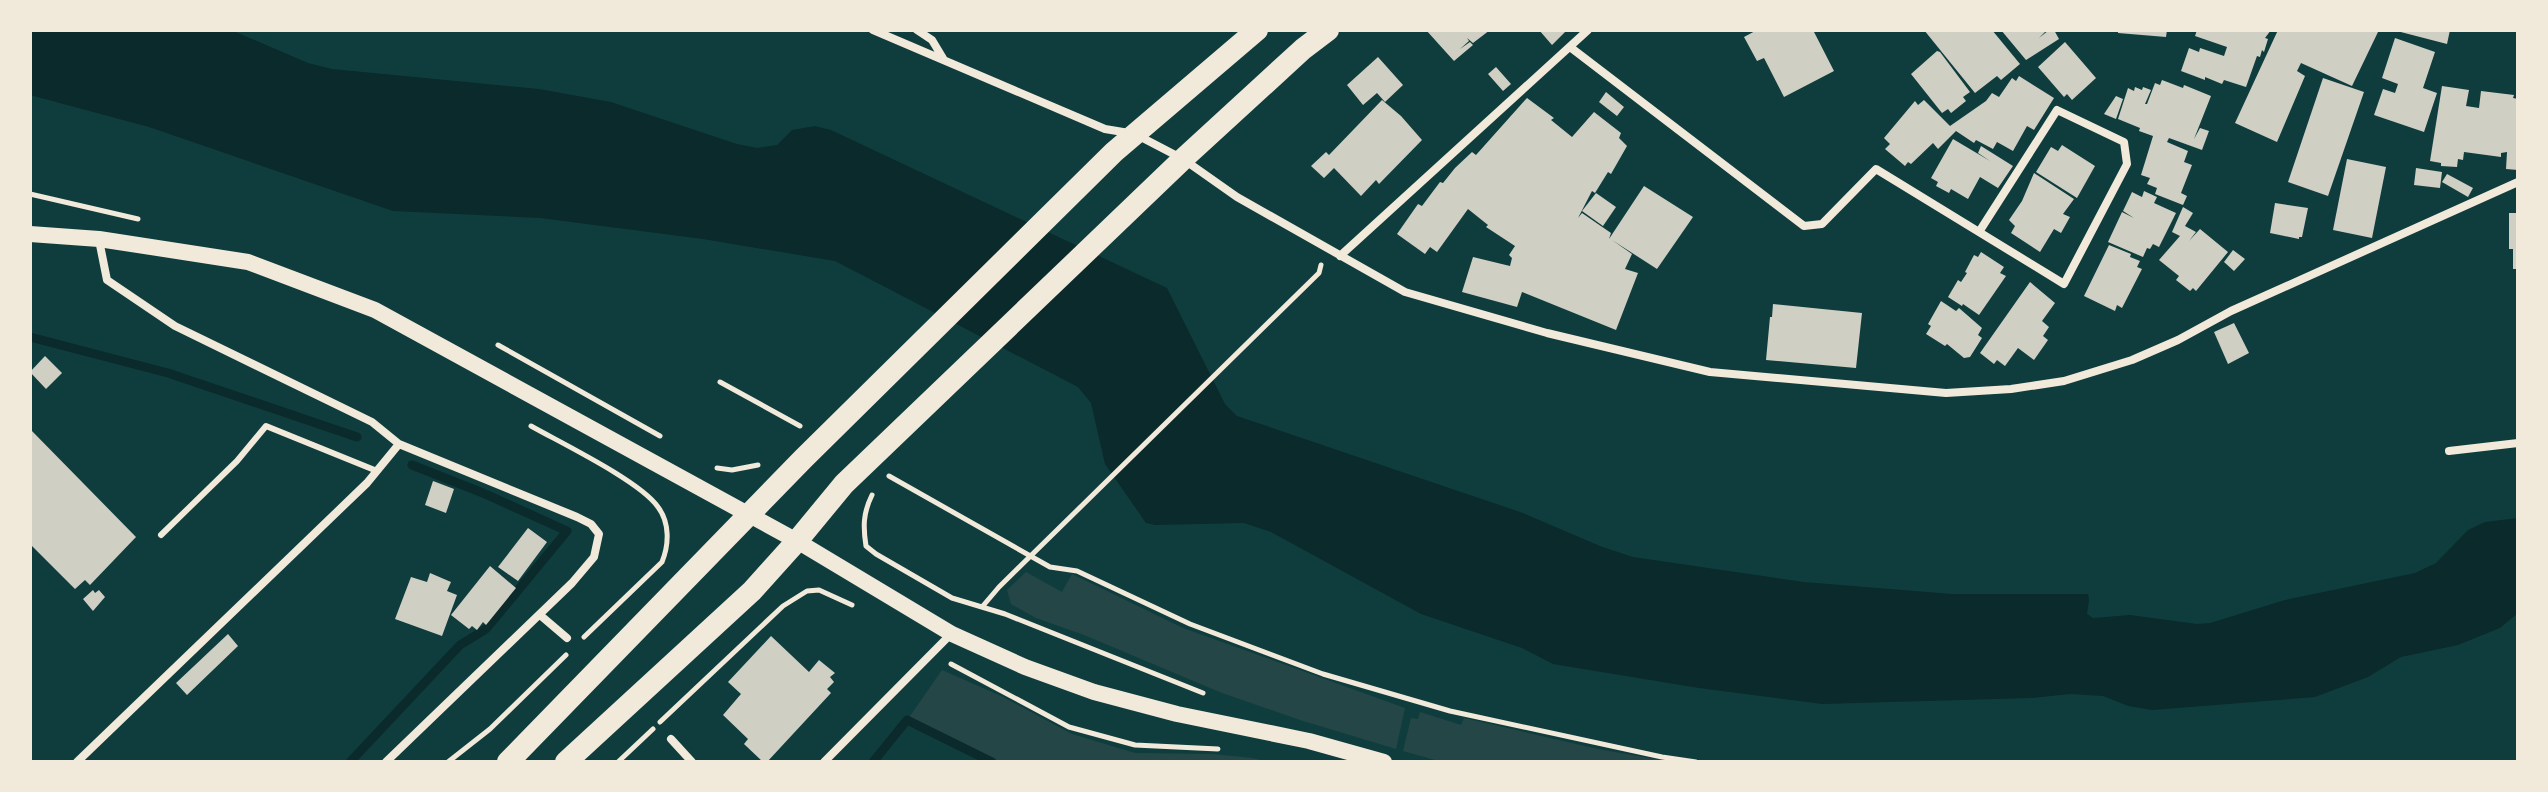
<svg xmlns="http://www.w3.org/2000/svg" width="2548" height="792" font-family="Figtree,sans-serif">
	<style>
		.green { fill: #244646 }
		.water { fill: #0a2a2b }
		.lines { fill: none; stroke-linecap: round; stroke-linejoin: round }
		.stream { stroke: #0a2a2b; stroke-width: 9 }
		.building { fill: #cfcfc3 }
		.path { stroke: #f1e9da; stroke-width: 5 }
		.service { stroke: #f1e9da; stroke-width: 6 }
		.minor { stroke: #f1e9da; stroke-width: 8 }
		.secondary { stroke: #f1e9da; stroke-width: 16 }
		.trunk { stroke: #f1e9da; stroke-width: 22 }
	</style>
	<rect width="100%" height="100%" fill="#0f3d3e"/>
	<path class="green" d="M1026,572l36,20 10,-18 111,54 222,80 -9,41 -96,-29 -78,-27 -138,-58 -48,-17 -25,-14 -4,-14z
		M942,670l59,26 71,38 63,19 78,1 39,4 17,4h-273l-88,-43z
		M1420,712l41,13 3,-7 134,31 74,13h-230l-39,-11 8,-33 7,1z"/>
	<path class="water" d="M30,30h201l77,33 24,6 207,20 72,13 126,42 20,4 20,-3 15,-15 23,-4 16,4 336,158 58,116 12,12 286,97 77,33 33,11 171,25 148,12h136l1,6 -2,14 6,4 37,-3 67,9 13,-1 75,-23 130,-27 21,-10 32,-33 17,-8 33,-4v95l-18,15 -42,17 -57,12 -33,20 -53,20 -163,13 -24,-4 -25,-10 -33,-2 -39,4 -209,6 -123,-16 -146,-24 -31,-16 -101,-34 -150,-82 -27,-9 -89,2 -9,-2 -41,-59 -14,-61 -13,-16 -243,-126 -132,-22 -163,-21 -147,-7 -244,-84 -119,-32z"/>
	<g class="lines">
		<path class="stream" d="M30,337l138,36 189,64
			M350,762l110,-117 26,-16 81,-98 -84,-38 -71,-28
			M873,762l34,-42 85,42"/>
	</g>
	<path class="building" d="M1426,30h64l-17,13 -6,-5 2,3 -9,8 10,-7 3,3 -19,16z
		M1539,30h28l-15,15z
		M1757,30h56l21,41 -50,26 -20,-39 -7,3 -13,-24z
		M1924,30h68l28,34 -19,16 -4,-4 -22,17z
		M2001,30h46l-8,8 10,-8h5l5,9 -33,21z
		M2118,30h49l-1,7 -48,-4z
		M2197,30h74l-6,8 3,1 -4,13 -2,-2 -2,7 -3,-1 -11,31 -22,-7 -2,4 -17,-7v3l-24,-9 8,-23 10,4 1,-4 24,8 3,-9 -32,-11z
		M2278,30h95l5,2 -26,54 -51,-23 -4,8 8,5 -28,66 -42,-19z
		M2393,30h57l-3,14z
		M2395,38l40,14 -12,36 14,5 -13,39 -50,-17 9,-26 12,4 3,-9 -16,-6z
		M2065,42l31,36 -24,22 -5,-6 -3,3 -26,-30z
		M1937,51l3,1 30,40 -7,5 3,4 -15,12 -3,-4 -6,4 -31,-39z
		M1378,57l25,28 -18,17 -8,-9 -14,12 -16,-20z
		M1496,67l15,17 -8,7 -15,-17z
		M2019,76l35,22 -20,32 -7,-4 -14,25 -16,-9 -4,7 -17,-9 -2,3 -18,-12 -18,18 -5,-6 -22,21 -3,-2 -3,4 -20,-17 5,-5 -6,-6 31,-37 3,4 6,-5 26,26 36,-25 6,-8 7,4 13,-19 4,3z
		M2323,78l41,14 -36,104 -40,-14z
		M2162,80l21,8 1,-3 27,11 -17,43 6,-11 9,3 -7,19 -33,-12 -2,4 21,9 -4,11 8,3 -11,28 6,3 -4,9 -28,-11 2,-6 -10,-4 3,-6 -9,-3 12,-39 -14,-5 1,-3 -22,-9 10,-31 6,3 1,-4 7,3 1,-3 8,3 -6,14h2l8,-21 5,2z
		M2442,86l27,4 -3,16 13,2 2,-17 33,4 -1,3 5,1v71l-12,-1 1,-17 -6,1v4l-37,-5 -1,8 -5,-1 -1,8 -16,-1v-3l-11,-2z
		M1606,92l18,15 -7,9 -18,-14z
		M2116,96l7,3 -7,20 -12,-5z
		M1527,98l27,20 -3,2 21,17 22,-25 27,21 -2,5 8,8 -16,28 -3,-2 -13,21 -3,-2 -14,27 4,-5 29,20 -2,6 35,-53 49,31 -36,52 -45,-29 20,14 -7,15 13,4 -22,57 -94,-38 -5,15 -55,-15 11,-35 37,9 2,-8 -3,-3 6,-9 -29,-19 2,-2 -20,-16 -31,43 -7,-5 -5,7 -28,-20 21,-30 4,2 18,-24 3,1 12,-15 17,-16 4,3z
		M1382,100l19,16 21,24 -43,44 -3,-4 -15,16 -27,-28 -10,10 -13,-12 15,-14 3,3z
		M1953,139l37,22 -12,-8 3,-7 32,20 -15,22 -18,-11 -12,22 -17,-10 -2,4 -13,-7 2,-4 -7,-4z
		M2062,145l33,21 -18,32 -41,-26 15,-25 7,4z
		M2347,159l39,8 -14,71 -39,-8z
		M2416,168l26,4 -2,16 -26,-3z
		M2034,173l40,26 -11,15 7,3 -9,16 -7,-4 -14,23 -29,-19 4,-7 -6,-6 13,-19z
		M2447,174l26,14 -5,9 -26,-15z
		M2144,191l13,6 -3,6 22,10 -17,34 -6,-3 -3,5 -3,-1 -4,9 -35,-15 14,-30 12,6 -11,-7 9,-19 10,5z
		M1596,193l20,14 -13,19 -21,-15z
		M2275,203l33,5 -6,29h-3v2l-29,-6z
		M2183,207l10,6 -8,13 11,6 -7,9 11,-12 28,23 -32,39 -3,-3 -3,3 -14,-11 3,-4 -20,-16 21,-24 -8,-4z
		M2509,213h9v56h-5v-20h-4z
		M2109,245l22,9 -1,3 10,4 -3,6 5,2 -20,39 -5,-3 -2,6 -31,-15z
		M2233,250l12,9 -11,12 -10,-9z
		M1981,252l23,15 -4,6 6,3 -27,39 -16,-11 -1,2 -14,-9 10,-17 3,2 6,-9 -2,-1 9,-17 4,2z
		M2030,282l25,21 -13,18 7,6 -6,9 5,4 -14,20 -16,-12 -13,18 -8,-6 -3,4 -14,-11z
		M1941,301l15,10 3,-3 23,20 -4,7 4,3 -12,19 -6,1 -17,-14 -2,2 -19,-12 5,-8 -3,-2z
		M1773,304l89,9 -6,55 -90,-8 4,-43h2z
		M2234,323l15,30 -21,11 -14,-32z
		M45,356l17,17 -16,16 -16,-17z
		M30,429l106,108 -46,48 -5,-5 -10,9 -45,-45z
		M433,481l21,8 -8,24 -21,-8z
		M528,528l19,14 -29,39 -20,-14z
		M490,566l26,22 -30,37 -3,-3 -6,8 -5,-4 -3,3 -18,-14z
		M430,573l21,9 -4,9 10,4 -15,41 -47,-17 16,-42 16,5z
		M93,590l2,3 4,-3 6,7 -12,14 -10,-12z
		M228,634l10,12 -51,49 -11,-12z
		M771,636l38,36 10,-12 16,13 -5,4 4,5 -7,7 4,4 -64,69h-4l-19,-18 4,-5 -25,-24 18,-21 -13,-12z"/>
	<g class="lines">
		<path class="path" d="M30,194l108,25
			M498,345l162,91
			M720,382l80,44
			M531,426c30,17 109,55 127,81 12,16 11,38 4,55l-78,75
			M717,468l15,2 26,-5
			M889,476l161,91 27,4 113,53 133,50 127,37 212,46 34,5
			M872,495c-9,18 -9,32 -6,51l10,8 76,44 53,16 198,79
			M982,607l17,-20 320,-314 2,-8
			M951,664l118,63 66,18 83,4
			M660,722l123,-116 24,-15 12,-1 33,15
			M448,762l42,-33 76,-74
			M618,762l35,-33"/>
		<path class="service" d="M161,535l76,-74 29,-35 111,45"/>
		<path class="minor" d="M873,30l232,99 30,5 48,25 54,38 168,95 142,41 163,39 236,21 65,-4 53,-8 68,-21 46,-20 53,-29 287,-129
			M917,30l15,10 12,20
			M1570,47l234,179 18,-2 54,-55 188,115 63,-120 -3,-22 -67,-32 -78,122
			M1340,256l248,-226
			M2449,451l69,-8
			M540,615l27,23
			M671,739l21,23
			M77,762l290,-279 32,-39 -27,-22 -197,-96 -68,-46 -8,-40
			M386,762l186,-179 22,-26 5,-23 -8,-10 -14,-7 -178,-73
			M824,762l127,-128"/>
		<path class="secondary" d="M30,234l69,5 149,23 127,48 422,231 155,93 73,33 69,25 83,22 132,27 75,21"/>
		<path class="trunk" d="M508,762l295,-303 311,-307 143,-122
			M566,762l186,-171 45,-50 47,-57 339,-325 120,-110 25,-19"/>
	</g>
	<rect width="2548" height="792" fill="none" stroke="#f1e9da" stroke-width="64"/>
</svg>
